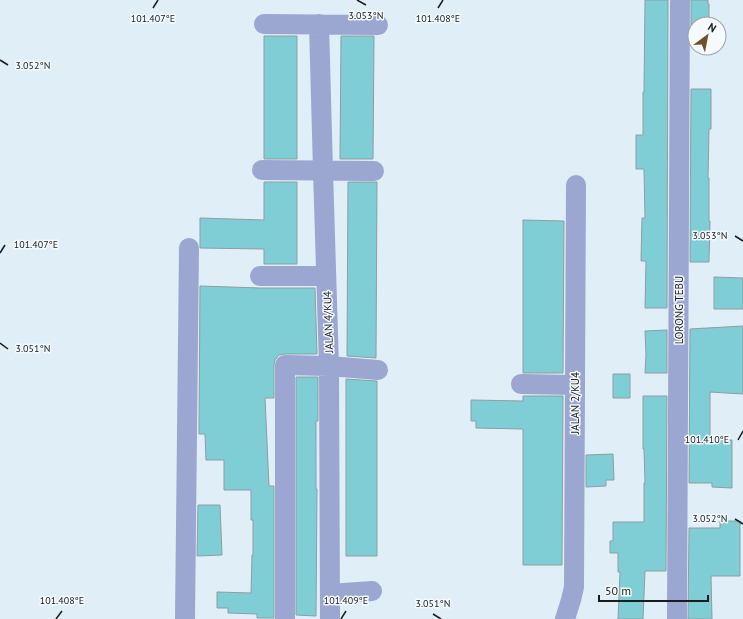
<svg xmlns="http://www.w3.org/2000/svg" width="743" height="619" viewBox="0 0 743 619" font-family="'PT Sans',sans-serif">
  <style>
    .building { fill: #7fced6; stroke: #8d9ea0 }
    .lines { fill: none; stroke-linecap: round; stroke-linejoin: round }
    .minor { stroke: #9ba7d1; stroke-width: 20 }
    .ticks { fill: none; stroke: #171c1f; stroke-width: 1.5 }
    .labels { text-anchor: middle; stroke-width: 3; stroke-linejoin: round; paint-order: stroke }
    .street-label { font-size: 11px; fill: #171c1f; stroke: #f4fafe }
    .ticks-label { font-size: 10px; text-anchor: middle; fill: #171c1f; stroke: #f4fafe; stroke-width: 3; stroke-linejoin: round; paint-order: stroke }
  </style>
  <rect width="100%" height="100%" fill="#e0eef7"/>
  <!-- building -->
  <path class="building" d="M645,0h23l-1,308h-22l1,-47h-5l1,-43h3l-1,-49h-8v-34h7v-43h1z
    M691,0h17v4h1v20h-14v20h-4z
    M264,36h33v123h-33z
    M341,36h33l-1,123h-33z
    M691,89h20v40h-2l-1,49h1v43h1l-1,41h-19z
    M264,182h33v82h-33v-15l-64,-1v-30l64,2z
    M348,182h29l-1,176 -29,-2z
    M523,220l41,1 -1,152h-40z
    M714,277l29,1v31h-29z
    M200,286l60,2h55l2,66h-32l-6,1 -4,5 -1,5v33h-9l4,88h5v132h-17v-4l-29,-1v-5h-11v-16l34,1 1,-38h1v-35h-2v-30h-27v-30h-18l-1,-26h-6v-7z
    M743,326v68l-33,-2v48h22v48l-20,-1v-4h-23l1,-154z
    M667,330v43h-22l1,-18 -1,-24z
    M613,374h17v24h-17z
    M296,377h22v44h-2v68h1l-1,127 -20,-1z
    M346,379l31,2v175h-31z
    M523,396h40l-1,169h-39v-136l-47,-1v-7h-5v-21l52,1z
    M643,396h24l-1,175h-21l-2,48h-25l2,-47h-2v-19h-8v-12h3v-19h31v-39h1l-1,-34h-1z
    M613,454l1,26h-8v6l-20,1v-32z
    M198,505h22l2,50 -25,1z
    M720,521h20v55h-29l1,43h-24l1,-91h31z"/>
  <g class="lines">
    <!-- minor -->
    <path class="minor" d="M264,24l114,1
      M319,24l4,147 6,195 1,253
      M262,170l112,1
      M260,276h66
      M521,384l54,1
      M330,594l42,-3
      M185,619l4,-371
      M285,619v-254l44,1 49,4
      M565,619l6,-19 3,-13 2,-402
      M677,619l3,-619"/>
  </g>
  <!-- ticks -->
  <path class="ticks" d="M357,0l9,5M153,8l5,-8M438,8l5,-8M0,60l8,5M735,236l8,5M0,253l5,-8M0,343l8,6M738,440l5,-9M735,519l8,5M433,614l8,5M56,619l6,-8M341,619l5,-8"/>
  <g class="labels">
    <!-- street labels -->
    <g class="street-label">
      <text transform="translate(679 310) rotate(-90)" y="4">LORONG TEBU</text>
      <text transform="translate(328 322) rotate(-92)" y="4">JALAN 4/KU4</text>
      <text transform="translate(575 403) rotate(-90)" y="4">JALAN 2/KU4</text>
    </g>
  </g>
  <g class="ticks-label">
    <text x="366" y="19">3.053°N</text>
    <text x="153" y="22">101.407°E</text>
    <text x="438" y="22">101.408°E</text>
    <text x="33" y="69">3.052°N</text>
    <text x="710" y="239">3.053°N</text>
    <text x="36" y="248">101.407°E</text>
    <text x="33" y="352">3.051°N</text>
    <text x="707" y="443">101.410°E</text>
    <text x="710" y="522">3.052°N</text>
    <text x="62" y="604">101.408°E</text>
    <text x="346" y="604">101.409°E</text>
    <text x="433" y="607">3.051°N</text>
  </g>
  <!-- north arrow -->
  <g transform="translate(707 36) rotate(32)"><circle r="19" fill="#f4fafe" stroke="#9ca1a5"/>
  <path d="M0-3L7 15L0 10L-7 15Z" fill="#714f27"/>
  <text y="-6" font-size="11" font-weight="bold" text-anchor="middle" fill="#171c1f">N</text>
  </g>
  <!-- scale -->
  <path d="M599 595v6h109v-6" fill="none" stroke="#171c1f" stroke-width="2"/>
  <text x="605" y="595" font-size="12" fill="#171c1f" stroke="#f4fafe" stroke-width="3" paint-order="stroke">50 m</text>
</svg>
